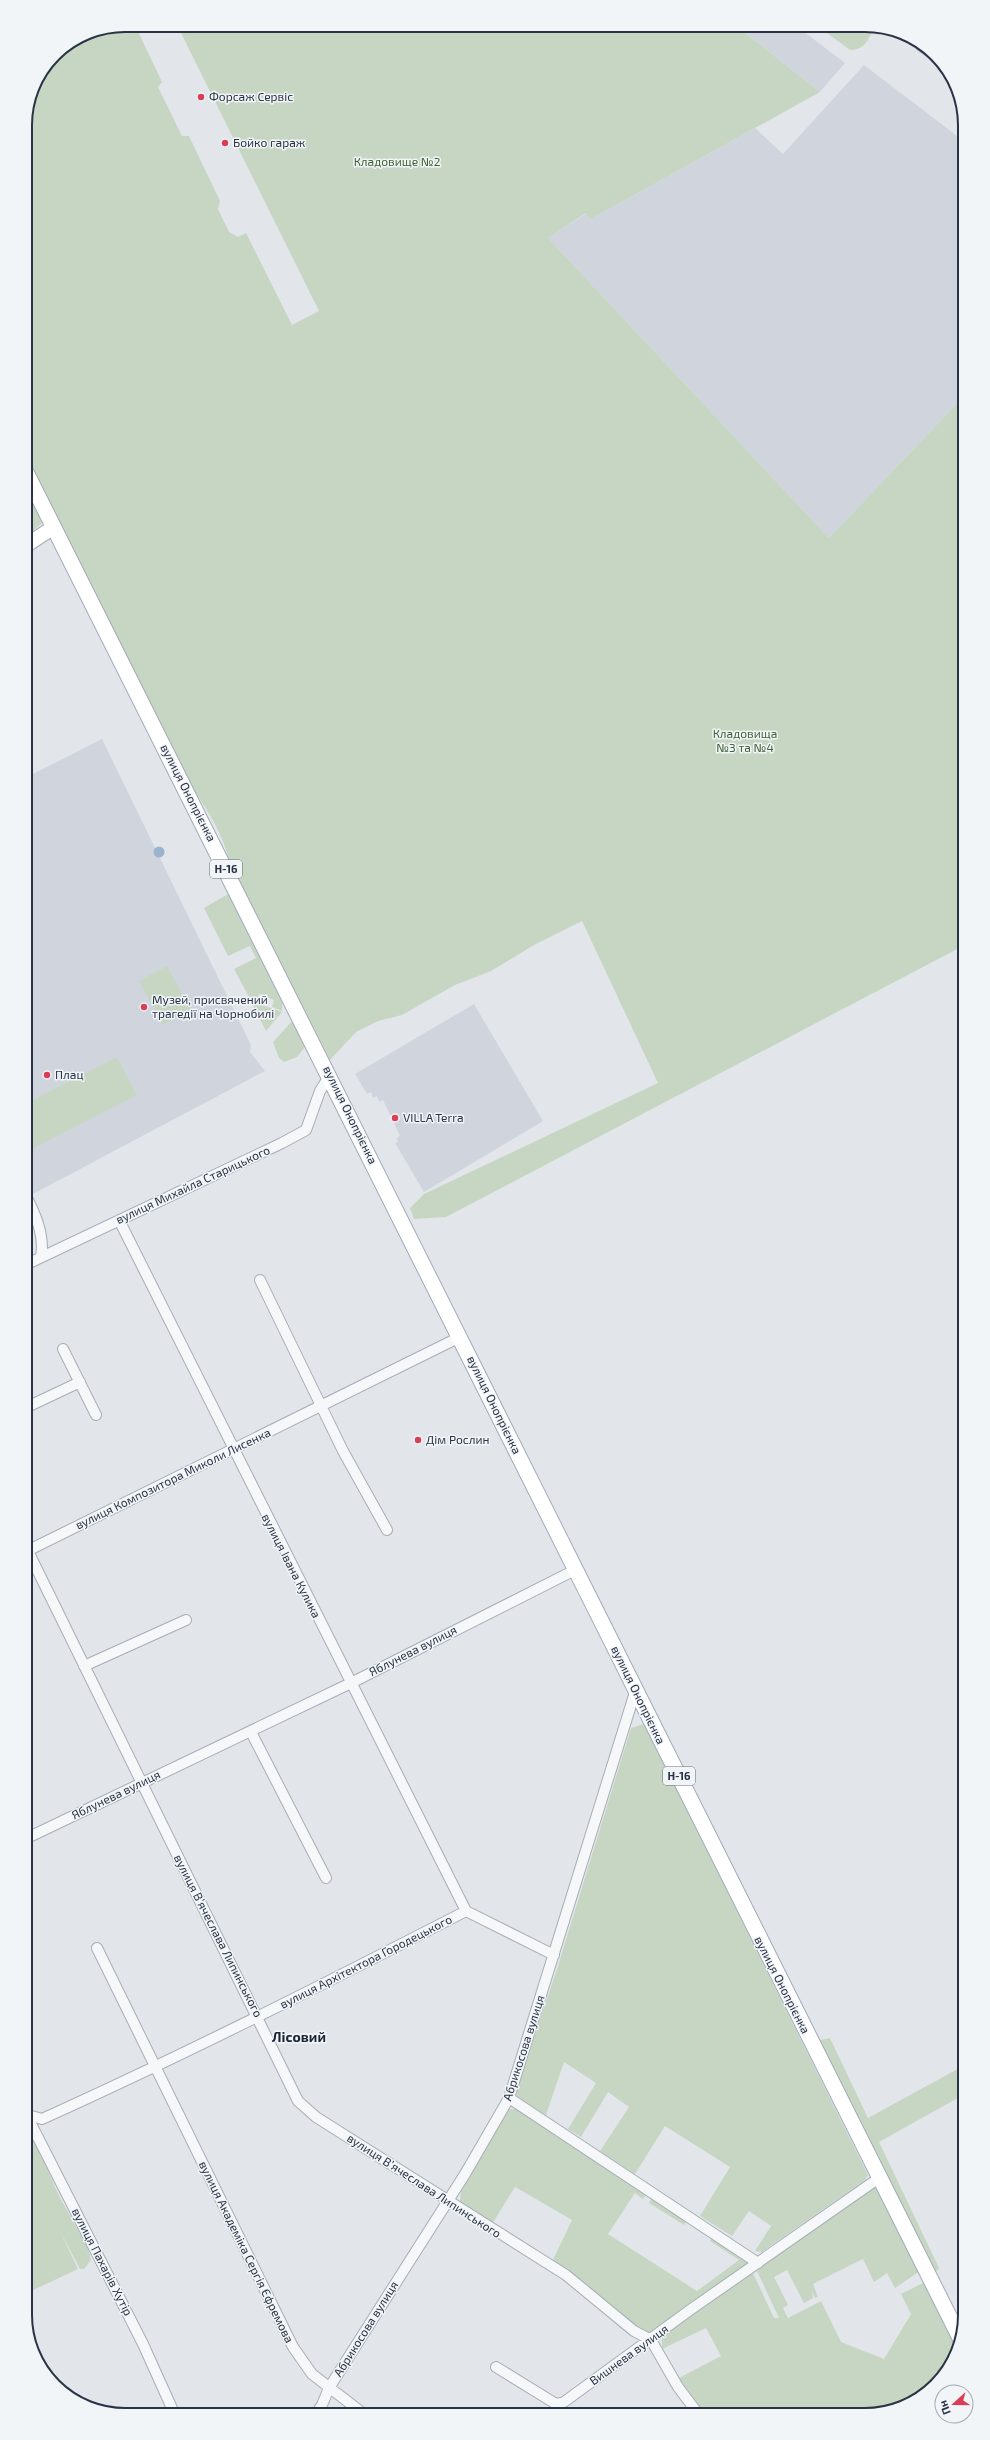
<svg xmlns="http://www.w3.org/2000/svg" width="990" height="2440" viewBox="0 0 990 2440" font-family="'Exo 2',sans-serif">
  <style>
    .built { fill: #d0d5dd }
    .green { fill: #c7d6c2 }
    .water { fill: #9bb4ce }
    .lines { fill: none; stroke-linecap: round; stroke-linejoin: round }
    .street-casing { stroke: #a7adb6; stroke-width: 12 }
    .secondary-casing { stroke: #a7adb6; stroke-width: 16 }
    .primary-casing { stroke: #a0aab8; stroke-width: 17 }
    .street { stroke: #f5f7f9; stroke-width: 10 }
    .secondary { stroke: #fff; stroke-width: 14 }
    .primary { stroke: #fff; stroke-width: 15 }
    .poi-dot { fill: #d83f57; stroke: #f2f5f8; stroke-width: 1.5 }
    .labels { text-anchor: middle; stroke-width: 3; stroke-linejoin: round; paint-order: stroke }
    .shield { fill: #f2f5f8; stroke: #656d7b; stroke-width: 1 }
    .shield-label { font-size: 11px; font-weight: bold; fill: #293345 }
    .poi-label { font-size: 12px; fill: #293345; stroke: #f2f5f8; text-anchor: start }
    .park-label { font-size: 12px; fill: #3e6135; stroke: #f2f5f8 }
    .street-label { font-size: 12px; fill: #293345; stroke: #f2f5f8 }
    .quarter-label { font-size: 14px; font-weight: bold; fill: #1b2436; stroke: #f2f5f8 }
    .rim { fill: none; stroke: #293345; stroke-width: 2 }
  </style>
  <rect width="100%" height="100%" fill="#e2e6eb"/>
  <!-- built -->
  <path class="built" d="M735,25h60l50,38 -25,29z
    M864,65l101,77v253l-136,143 -281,-300 39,-25 4,6 164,-91 28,26z
    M102,739l149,306 -1,7 15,19 -232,123 -8,-14v-402z
    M474,1004l69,117 -119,71 -29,-49 3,-1 -1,-4 3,-2 -17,-36 -4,2 -2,-6 -4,2 -2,-6 -4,2 -12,-20z"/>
  <!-- green -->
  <path class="green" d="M125,25h10l27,57 -4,5 24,49h7l31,65 -2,8 11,23 9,5 8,-4 46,92 27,-14 -142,-286h558l85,67 -229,127 -5,-6 -38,25 281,300 136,-143v550l-519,272 -32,2 -4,-11 14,-14 234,-111 -76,-162 -48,24 -43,26 -36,14 -53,30 -24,6 -22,11 -26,28 -100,-197c-7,-27 -20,-51 -37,-73l-168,-332v-340l8,-32 21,-32 33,-21z
    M816,25h52l4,7c-5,11 -10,18 -22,18z
    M25,487l17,36 -17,15z
    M228,894h2l52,103v14l-10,-4 2,-7 -15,-6 -3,7 -6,-2 -16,-30 22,-11 -6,-12 -22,10 -24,-48z
    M167,966l24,43 -28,16 -24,-44z
    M251,1001l31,11 -16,19z
    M293,1020l12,27 -8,10 -13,5 -5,-4 -6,-16z
    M117,1057l20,38 -107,55 -5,-10v-36z
    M644,1724l224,451 -3,5 -103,72 -7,-1 16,-25 -22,-15 -17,25 -32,-20 30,-49 -65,-41 -30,48 -35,-23 29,-44 -21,-15 -27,45 -13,-8 28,-46 -32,-21 -18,53 -24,-13 -5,-6v-8l40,-119 74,-241z
    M830,2038l38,80 97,-53v29l-86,48 60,126 -4,5 -119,-232z
    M508,2109h7l13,7 120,76 -5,7 -8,-6 -27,41 89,57 42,-31 -29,-19 3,-4 39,25 -98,71h-9l-10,-5 -26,-24 -57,-42 20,-42 -57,-33 -23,37 -32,-21 1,-12z
    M25,2117l34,79 29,52 3,12 -7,9h-4l-20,-38 18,38 -53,25v-133l8,16 -8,-18z
    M876,2184l44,87 -25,17 -8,-15 -13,9 -11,-23 -50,25 5,13 -3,1 -3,-7 1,7 -9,5 -17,-33 -13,7 14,28 -5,3 5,10 33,-17 20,41 43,17 27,-45 -10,-20 24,-12 34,66 -14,28 -48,34 -32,5h-165l-21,-37 42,-22 -15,-28 -44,21v-14l91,-62 21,45h5l-22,-47 4,-5z
    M653,2196l35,22 -4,7 -35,-22z"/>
  <!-- water -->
  <path class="water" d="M153.5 852a5.5 5.5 0 1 1 11 0a5.5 5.5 0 1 1-11 0Z"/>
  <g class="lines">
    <!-- street casing -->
    <g class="street-casing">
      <path id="street" d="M25,1194c10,19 20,41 16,63
        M119,1220l347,691
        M25,1265l257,-122 24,-13 14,-39 10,-16
        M260,1280l83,171 44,79
        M63,1349l33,66
        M25,1408l55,-26
        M25,1545l273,556 18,16 250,158 68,56 17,9 27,47 21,28
        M25,1552l435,-215
        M84,1666l102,-46
        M251,1732l75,146
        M25,1839l326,-156 224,-113
        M97,1948l196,399 19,27 53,41
        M509,2098l249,165
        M25,2112l118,232 32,71
        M28,2115l14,4c144,-65 284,-136 424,-208l88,44
        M496,2367l60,37 8,-2 126,-92 189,-132
        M315,2415l7,-10 7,-17 136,-214 44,-76 127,-409"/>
    </g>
    <!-- secondary casing -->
    <g class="secondary-casing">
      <path id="secondary" d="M922,44l7,5
        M25,546l29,-19"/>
    </g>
    <!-- primary casing -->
    <g class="primary-casing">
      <path id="primary" d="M25,470c314,623 623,1247 936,1870"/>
    </g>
    <!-- street -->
    <use href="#street" class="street"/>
    <!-- secondary -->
    <use href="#secondary" class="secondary"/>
    <!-- primary -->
    <use href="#primary" class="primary"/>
  </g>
  <!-- markers -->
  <g class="poi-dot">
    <circle cx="201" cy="97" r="4"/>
    <circle cx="225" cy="143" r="4"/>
    <circle cx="144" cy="1007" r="4"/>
    <circle cx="47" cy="1075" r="4"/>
    <circle cx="395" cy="1118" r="4"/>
    <circle cx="418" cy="1440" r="4"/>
  </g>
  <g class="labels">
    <!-- shield labels -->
    <g class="shield">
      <rect x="210" y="860" width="32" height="18" rx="3"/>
      <rect x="663" y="1767" width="32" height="18" rx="3"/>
    </g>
    <g class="shield-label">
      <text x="226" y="873">Н-16</text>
      <text x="679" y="1780">Н-16</text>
    </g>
    <!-- poi labels -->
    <g class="poi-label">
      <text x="209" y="101">Форсаж Сервіс</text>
      <text x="233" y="147">Бойко гараж</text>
      <text x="152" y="1004">Музей, присвячений<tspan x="152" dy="14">трагедії на Чорнобилі</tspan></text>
      <text x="55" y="1079">Плац</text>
      <text x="403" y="1122">VILLA Terra</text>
      <text x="426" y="1444">Дім Рослин</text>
    </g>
    <!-- park labels -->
    <g class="park-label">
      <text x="397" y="166">Кладовище №2</text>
      <text x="745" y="738">Кладовища<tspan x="745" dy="14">№3 та №4</tspan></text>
    </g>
    <!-- street labels -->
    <g class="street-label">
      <text transform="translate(188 793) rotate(63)" y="4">вулиця Онопрієнка</text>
      <text transform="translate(350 1115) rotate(64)" y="4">вулиця Онопрієнка</text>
      <text transform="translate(193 1185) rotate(-25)" y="4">вулиця Михайла Старицького</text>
      <text transform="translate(494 1405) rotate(64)" y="4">вулиця Онопрієнка</text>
      <text transform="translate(173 1479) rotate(-26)" y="4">вулиця Композитора Миколи Лисенка</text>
      <text transform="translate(291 1566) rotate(63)" y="4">вулиця Івана Кулика</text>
      <text transform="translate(413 1651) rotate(-27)" y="4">Яблунева вулиця</text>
      <text transform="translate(638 1695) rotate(64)" y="4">вулиця Онопрієнка</text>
      <text transform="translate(116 1795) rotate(-26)" y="4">Яблунева вулиця</text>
      <text transform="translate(218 1936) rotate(63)" y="4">вулиця Вʼячеслава Липинського</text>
      <text transform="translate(366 1962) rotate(-27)" y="4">вулиця Архітектора Городецького</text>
      <text transform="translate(782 1985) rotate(63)" y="4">вулиця Онопрієнка</text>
      <text transform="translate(524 2048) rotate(-72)" y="4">Абрикосова вулиця</text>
      <text transform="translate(424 2186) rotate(33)" y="4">вулиця Вʼячеслава Липинського</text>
      <text transform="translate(246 2252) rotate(64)" y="4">вулиця Академіка Сергія Єфремова</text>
      <text transform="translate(102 2262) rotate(63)" y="4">вулиця Пахарів Хутір</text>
      <text transform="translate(366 2329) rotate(-58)" y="4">Абрикосова вулиця</text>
      <text transform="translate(629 2355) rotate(-36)" y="4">Вишнева вулиця</text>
    </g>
    <!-- quarter labels -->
    <g class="quarter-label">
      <text x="299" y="2042">Лісовий</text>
    </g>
  </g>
  <!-- crop -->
  <path d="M0 0H990V2440H0ZM125 32H865A93 93 0 0 1 958 125V2315A93 93 0 0 1 865 2408H125A93 93 0 0 1 32 2315V125A93 93 0 0 1 125 32Z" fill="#f2f5f8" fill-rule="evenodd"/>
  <path class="rim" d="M125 32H865A93 93 0 0 1 958 125V2315A93 93 0 0 1 865 2408H125A93 93 0 0 1 32 2315V125A93 93 0 0 1 125 32Z"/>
  <!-- north arrow -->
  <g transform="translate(954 2404) rotate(249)"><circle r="19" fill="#f2f5f8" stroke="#a2a7b0"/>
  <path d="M0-3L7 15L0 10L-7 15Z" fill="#d83f57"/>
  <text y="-6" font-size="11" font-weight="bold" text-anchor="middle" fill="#293345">Пн</text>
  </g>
</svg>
